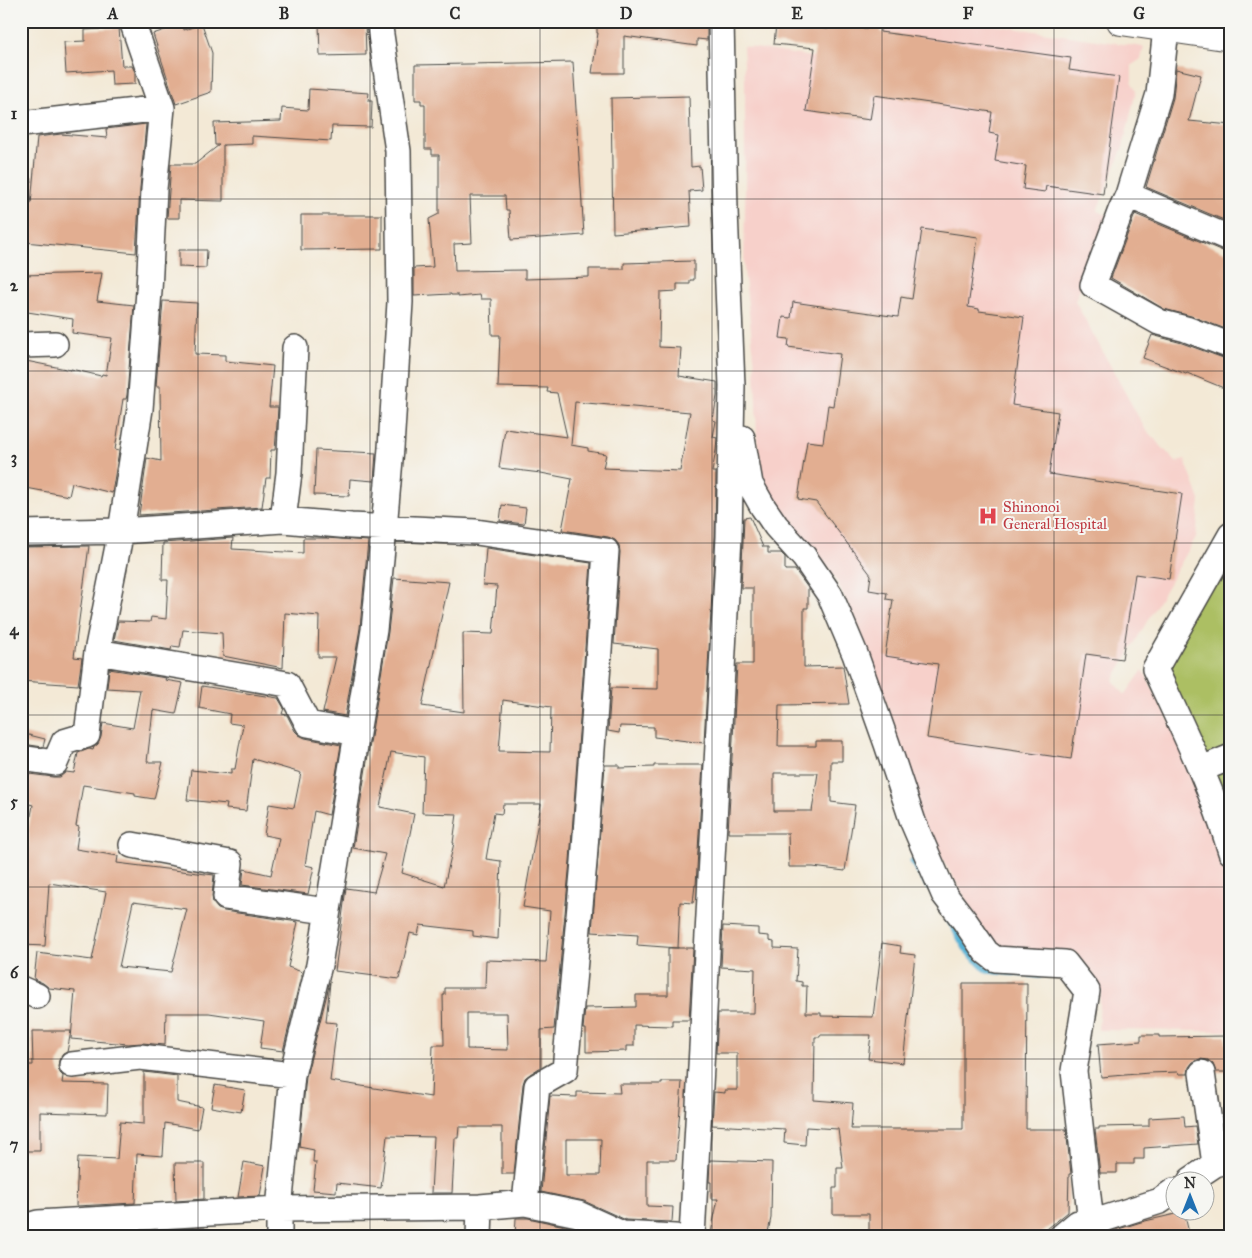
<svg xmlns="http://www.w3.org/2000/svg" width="1252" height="1258" viewBox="0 0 1252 1258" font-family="'IM FELL Great Primer',serif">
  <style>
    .built { fill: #f7d0ca }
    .green { fill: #acbf63; stroke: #6c7547 }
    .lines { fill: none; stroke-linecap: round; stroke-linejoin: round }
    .stream { stroke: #58b2d5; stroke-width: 7 }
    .building { fill: #e2ae91; fill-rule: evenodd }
    .minor-casing { stroke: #494845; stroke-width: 28 }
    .major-casing { stroke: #494845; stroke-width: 30 }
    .minor { stroke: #fff; stroke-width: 25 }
    .major { stroke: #fff; stroke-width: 28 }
    .grid { fill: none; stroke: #2b2b2b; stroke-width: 1; stroke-opacity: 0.55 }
    .labels { text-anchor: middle; stroke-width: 4; stroke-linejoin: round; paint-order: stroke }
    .health-label { font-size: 15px; fill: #be3a42; stroke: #f6f6f2; text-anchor: start }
    .neatline { fill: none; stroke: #2b2b2b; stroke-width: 2 }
    .grid-label { font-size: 16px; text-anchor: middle; font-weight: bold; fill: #2b2b2b }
  </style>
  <rect width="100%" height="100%" fill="#f6f6f2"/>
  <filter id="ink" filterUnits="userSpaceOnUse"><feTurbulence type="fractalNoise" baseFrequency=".02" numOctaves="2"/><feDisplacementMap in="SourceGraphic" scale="10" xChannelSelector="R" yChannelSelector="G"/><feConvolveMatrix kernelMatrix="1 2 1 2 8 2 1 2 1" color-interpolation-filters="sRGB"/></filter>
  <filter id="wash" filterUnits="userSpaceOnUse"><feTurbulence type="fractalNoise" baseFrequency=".0096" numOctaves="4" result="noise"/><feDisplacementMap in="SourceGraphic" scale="20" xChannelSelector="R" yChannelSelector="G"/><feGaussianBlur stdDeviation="1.12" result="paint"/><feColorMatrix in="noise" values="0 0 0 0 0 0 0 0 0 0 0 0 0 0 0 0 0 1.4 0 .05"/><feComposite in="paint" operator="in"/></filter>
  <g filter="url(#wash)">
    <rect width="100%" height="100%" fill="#f3e9d6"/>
    <!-- built -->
    <path class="built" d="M885,21h81l178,26 -3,12 -9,6v18l4,8 -13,56 -26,64 13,5 -35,85 70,128 31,33 9,-2 15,40 -4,37 -83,143 12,15 18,-25 52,101 36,108v152l-133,-1 3,-40 -8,-16 -9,-12 -15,-8 -65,-2 -14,-11 -71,-122 -26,-95 -25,-74 -33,-73 -47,-45 -22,-37 -9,-53 -2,-77 -11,-95 1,-65v-125l-2,-34 135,22z"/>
    <!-- green -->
    <path class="green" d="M1231,544v273l-71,-152z"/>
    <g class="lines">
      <!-- stream -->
      <path class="stream" d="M913,862l16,25
        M949,919l18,31 20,20 52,5"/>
    </g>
    <g id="blocks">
      <!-- building -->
      <path class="building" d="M597,21h110v19l-10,-1v7l-73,-10v37h-32l6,-40h-1z
        M828,21h27v7h25v4l191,26 -2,12 50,7 -16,117 -57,-8 -1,6 -22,-3 3,-23 -31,-5 4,-26 -10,-2 3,-21 -118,-17 -4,25 -64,-9 9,-63 -41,-4 2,-20 52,5z
        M365,22l1,33 -46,1 -1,-33z
        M182,24l2,6 18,-6 10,29 -1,39 -35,12 -23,-70z
        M119,28l3,38h10l3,6v12l-23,1 -1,-15 -45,3 -2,-31 21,-1v-11z
        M573,62l11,173 -73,5 -2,-30h-3l-1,-14h-35l2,47 -18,1 1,27 70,-1v9l64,-2v-8h35v-6l70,-2v19h-4v4h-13v7l-17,1 -1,55 22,1 -2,28 38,6v14l-4,24 3,1 -3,16 4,1 -1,12 -4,22h4l-1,64 -11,207 -50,-6v-10l-34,-1 -1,7 -11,-2 3,-43 47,1v-40l-44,-5 6,-92 -1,-7 -4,-5 -7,-3 -46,-7 10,-51 -31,-6 -42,-5 6,-39 62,8 -10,-44 -10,-1 1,-4 -50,-1 2,-52h-8l-1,-36h-10l-1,-4 -22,2v-2h-7v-1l-37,2v-28l19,-1 -4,-48 10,-5v-59h-7v-6h-7v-45h-4v-4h-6v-35zM575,402l115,10 -10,59 -77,-3 3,-14 -18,-3v-3l-17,-3z
        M1176,69l25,6 -12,46 42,4v98l-85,-36 27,-89z
        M309,89l60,4 -1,8h4l-1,26 -39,-1 -1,15 -79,-5v8l-29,1v56l-44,-1v18h-12l4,-54h24l24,-19h-4l-1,-22 67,-2 1,-13 26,2z
        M689,96l2,71 9,-1 2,24 -13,1 2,36 -78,6 -2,-135z
        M146,124l-6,64 -4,65 -111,-11 4,-38h2l6,-67 24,-3 46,4 -1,-9z
        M1135,214l90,38 6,1v78l-40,-15 -27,-7 -53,-31z
        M301,215h81v34l-81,1z
        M922,229l56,8 -10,70 11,2v2l45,6 -12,88 46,7 -9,62 133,20 -13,85 -34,-5 -13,85 -36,-5 -15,105 -144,-21 11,-74 -53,-8 8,-56 -7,-1 1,-6 -18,-3 2,-15 -55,-73 -18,-3 9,-58 16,2 5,-38 5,1 7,-52 -52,-7 1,-8 -9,-1 3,-21 8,1 2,-16 105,15 3,-20 11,2z
        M179,250h28l-1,18 -27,-1z
        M102,273l-5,28 37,4 -7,90 -1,4h-3l-8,51 4,1 -7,42 -40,-10 -3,13 -48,-9v-127l50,10v-1l30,7 1,-2 4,1 6,-37 -40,-5 1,-14 -52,-8v-36z
        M163,301l34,2 -2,51 30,1v6l48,5 -4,41h9l-1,17 -2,26h-4l-1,28h-4l-4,29 -123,8 8,-57 14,3 -1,-75h-4z
        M1152,335l30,8 44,16 5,1v31l-44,-18 -1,1 -43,-16z
        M316,450l60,3 -2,28 -24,-2 -1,17 -35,-1z
        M502,505l24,3 -2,16 -24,-3z
        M750,517l13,30h5v6h13l4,4v13h10l13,18v20h-4v59l39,-1 6,38 -70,1 -1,41h38v-5h26v20h-11v41l24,3 -10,66 -32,-4h-24l-1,-34h-60l9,-169h16v-76h-12l3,-70zM774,773h44l-6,38h-38z
        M233,538l-1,11 71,4v-15h23l42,3 -8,87 -15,88 -22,-4 13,-55h-18l1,-41 -34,-3 -2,55 -60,-12 -1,-23 -39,-3 -3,17 -8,-1 -1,4 -57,-10 4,-19 32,1 1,-5 15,2 2,-39h-6l1,-37z
        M89,546l-15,111 8,1 -4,27 -57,-4v-134z
        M486,548l105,15 -21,298 -16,168 -13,1v37l-11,7 -5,4 -2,6 -9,90h-12v-47h-43l-1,11h-3l-3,55h-21l3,-56 -47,-1 -6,52 -44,-5 -1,9 -23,-2 3,-28h-3l1,-12 -15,-3 7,-70 24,-95 -4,40 11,1 -7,58 101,16 2,-52h11l-1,-50h2v-7h40l1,-28 60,2 4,-51 -27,-4 18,-103h-38l-1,10 -8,-1 -8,46 15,2 -3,78 -25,-3v-5l-53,-6 -2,10 -8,-2 -11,46 -64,-8 11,-83 28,4 11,-38 -32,-6 35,-216 6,-54 55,4 -27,124 42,6 -1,-79 30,1 4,-48 -14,-1zM503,700l48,7 -1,45 -51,-1zM391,752l33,5 -2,56 35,1 -4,29h1l-10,43 -42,-13 12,-59 -34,-7zM467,1013h40l1,37 -41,-1z
        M109,669l57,9 -1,2 18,3 -7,31 -23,-4 -6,52h16l-9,37 -19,-3v-3l-52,-8 -7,41 3,1 -3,22 42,7 -1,7 97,12 -2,21 1,7 5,6 6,2 74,11 -10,45 14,5 -19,79 -23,-3 4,-27 -55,-8h-43l-1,32 -23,-2 -14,1 -57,-5 4,-48 -26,-3 -6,-5 -9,-4 3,-26 55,7 14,-68 -57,-9 -4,63 -23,-1 2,-43 -3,-1v-24l6,1 2,-46h-1l5,-27 -3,-1 -2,5 -7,-1v-35l32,4h7l6,-5 8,1 4,-20 11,-4 4,1 1,-3 4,-3 3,-7 2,-14 30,5 7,-38 -33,-2zM133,902l54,7 -16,63 -52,-5z
        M202,686l76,12 6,10 -2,6 5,1 8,16 4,4 6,3 36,7 -12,70 -15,-4 -9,54 9,2 -6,27 -66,-9 2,-16 27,6 8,-37 -15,-3 5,-31 25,4 7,-35 -48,-14 -7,52 -20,-2 1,-5 -40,-4 4,-30 40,4v-5h4l8,-44 -14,-2 1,-9 -31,-6z
        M25,734l20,5 -2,8 -20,-3z
        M605,765h14v3l35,-1v-2h49l-7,120h-1l-2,18 -13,-1 -2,46 -41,-3 1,-10 -46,-3z
        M723,926l35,2v7l11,1v5l5,1v6l24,1 -2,32 6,1v4h5l-1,27h15v3l52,1 9,-74 19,3 -1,7 15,2 -12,108 -35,-4 3,-24h-51v2h-5l-1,63 39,3 -2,26h112v-146h64l-1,146h40l5,45h-2l-1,38 -31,25h-168v-23h-36v-26h4v-20h6l-5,-39 -32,-2 -1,18 -21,-2 1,-14 -73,-4 2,-33 11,1v-3h12v-37h-21l2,-40h36l1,-44 -34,-2z
        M668,948h25l-4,72h-17v6l-38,-1v21h-8v5l-40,1v-23h-3l2,-21 51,-1v-12h32z
        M32,1031h39l-4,21 -4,2 -4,6 -1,7 2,6 3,3 -1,7 46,1 -1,30 -67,-2v39h-19v-86h12z
        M1141,1035h18v2l67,-1v9h5v27h-15l-3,-8 -5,-4 -8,-1 -7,3 -4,5 -1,7h-9l-1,-2 -29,1 -48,4 -3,-33 43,-3z
        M144,1072l33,4v26l25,5 -4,22 -33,-6 -2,33 -26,-2 -2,49 -59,3 2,-49 39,2 3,-37 24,2z
        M662,1082h20l-6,78h-29v46l26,1 -1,15 -46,-2 -42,-19 -43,-9 9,-96 27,1v-5l43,1 -1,-9h43zM566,1139h35l-1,36h-34z
        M215,1085l30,5 -4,22 -30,-5z
        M1184,1116l1,11 10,-1 3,18 -54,4v11h-10v5h-17v9h-17l-5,-44h4v-2l50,-1v-8z
        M710,1160l62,2 -1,56 -4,19h-57l8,-38h-7v-17h-2z
        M244,1162l21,4 -5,30 -22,1z
        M175,1163h29v36l-28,2z
        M1184,1212l6,25h-80l-1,-5 32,-10z
        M516,1218h12l46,10 19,9h-78z
        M205,1228v9h-29v-8z"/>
    </g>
  </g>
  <g filter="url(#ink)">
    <use href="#blocks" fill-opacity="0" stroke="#494845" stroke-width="1"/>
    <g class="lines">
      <!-- minor casing -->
      <g class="minor-casing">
        <path id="minor" d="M379,21l19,130 2,151 -9,146 -7,80 -10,102 -55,335 -27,110 -13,134 201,-2 45,-4 53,11 44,20 53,3
          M1166,28l-7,66 -31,101 -7,15 -28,75 66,37 27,7 45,17
          M21,124l141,-16
          M1128,195l103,44
          M21,345l34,-1
          M742,438l8,46 13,23 13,19 28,31 26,38 25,59 32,90 26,78 31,72 20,26 22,32 9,7 70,4 22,28 -13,80 17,152 3,14
          M283,520l6,-47 6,-125
          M21,533l100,-2 162,-11 68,6 125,6 130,19 -22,311 -19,208 -28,16 -12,117
          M1231,535l-76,134c28,60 57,119 76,183
          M97,652l24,-121 19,-122 9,-118 5,-102 8,-81 -30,-87
          M21,758l34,5 9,-21 23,-7 10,-83 190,32 21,40 49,9
          M1209,766l22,-9
          M132,845l98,18 -4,34 101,14
          M21,989l16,7
          M72,1065l68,-8 152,18
          M1202,1073l13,91
          M1191,1180l24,-16 16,-4
          M21,1228l17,-5 241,-14v28
          M479,1237l1,-30
          M692,1237l37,-700 3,-151 -7,-176 -4,-189
          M1061,1237l17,-14h13l69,-22 14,-10"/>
      </g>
      <!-- major casing -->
      <g class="major-casing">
        <path id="major" d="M1121,21l110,16"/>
      </g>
      <!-- minor -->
      <use href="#minor" class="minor"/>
      <!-- major -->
      <use href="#major" class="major"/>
    </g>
  </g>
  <!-- grid -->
  <path class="grid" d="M198,21v1216M370,21v1216M540,21v1216M712,21v1216M882,21v1216M1054,21v1216M21,199h1210M21,371h1210M21,543h1210M21,715h1210M21,887h1210M21,1059h1210"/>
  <!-- icons -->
  <defs>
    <g id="hospital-bare" transform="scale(1.5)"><path d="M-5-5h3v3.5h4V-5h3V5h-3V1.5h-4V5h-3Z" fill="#e0444e" stroke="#f6f6f2" stroke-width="2.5" paint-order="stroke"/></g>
  </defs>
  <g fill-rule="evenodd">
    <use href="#hospital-bare" x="988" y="516"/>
  </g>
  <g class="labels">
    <!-- health labels -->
    <g class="health-label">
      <text x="1003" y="512">Shinonoi<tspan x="1003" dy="17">General Hospital</tspan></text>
    </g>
  </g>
  <!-- margin -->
  <rect width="1252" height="1258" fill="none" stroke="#f6f6f2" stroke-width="55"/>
  <!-- north arrow -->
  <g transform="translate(1190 1196)"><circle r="24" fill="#f6f6f2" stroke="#a5a5a2"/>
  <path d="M0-4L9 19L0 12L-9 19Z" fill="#1f6fb2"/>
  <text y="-8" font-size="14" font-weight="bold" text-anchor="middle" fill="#2b2b2b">N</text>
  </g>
  <rect x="28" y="28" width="1196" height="1202" class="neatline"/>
  <g class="grid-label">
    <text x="113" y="19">A</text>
    <text x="284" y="19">B</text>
    <text x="455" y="19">C</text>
    <text x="626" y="19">D</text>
    <text x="797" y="19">E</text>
    <text x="968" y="19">F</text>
    <text x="1139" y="19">G</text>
    <text x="14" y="119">1</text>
    <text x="14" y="291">2</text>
    <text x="14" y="463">3</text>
    <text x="14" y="635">4</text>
    <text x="14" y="807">5</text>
    <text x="14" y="978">6</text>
    <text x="14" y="1150">7</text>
  </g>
</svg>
